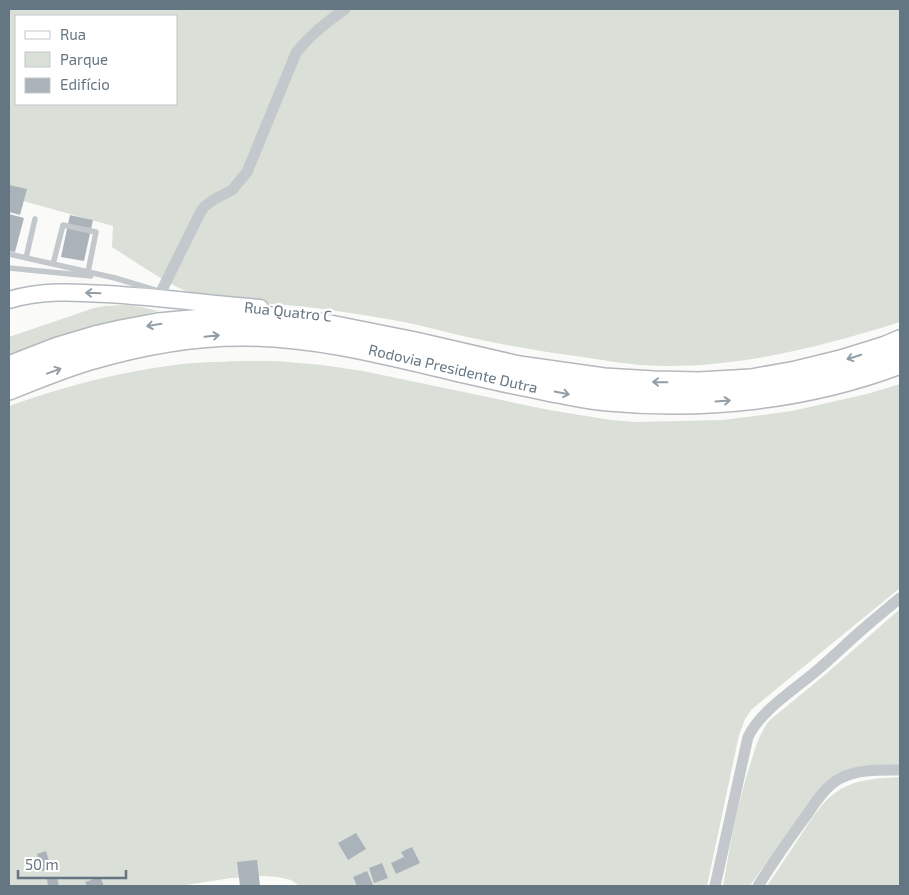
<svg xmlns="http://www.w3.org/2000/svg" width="909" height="895" viewBox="0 0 909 895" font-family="'Exo 2',sans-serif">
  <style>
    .green { fill: #dadfd7; fill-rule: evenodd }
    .building { fill: #aab3b9 }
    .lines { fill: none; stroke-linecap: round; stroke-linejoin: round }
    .secondary-casing { stroke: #b3babf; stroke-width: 19 }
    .highway-casing { stroke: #b4b9bd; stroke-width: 24 }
    .lane { stroke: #c3c8cc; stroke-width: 5.5 }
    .street { stroke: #c3c8cc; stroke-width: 11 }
    .secondary { stroke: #fff; stroke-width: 16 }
    .highway { stroke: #fff; stroke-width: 21 }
    .oneway { stroke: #939fa8 }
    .labels { text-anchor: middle; stroke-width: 5; stroke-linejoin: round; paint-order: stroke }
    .street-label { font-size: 15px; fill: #657683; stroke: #fff }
  </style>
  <rect width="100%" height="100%" fill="#fafaf8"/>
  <!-- green -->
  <path class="green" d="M9,9h891v313c-83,26 -172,49 -260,43 -19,-2 -38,-5 -57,-8 -40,-5 -80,-12 -120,-21 -26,-6 -50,-13 -76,-17 -33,-6 -67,-11 -101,-14 -23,-2 -46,-3 -69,-6 -7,-2 -14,-2 -20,-4 -29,-9 -59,-32 -85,-48l1,-21 -104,-29zM16,16h160v88h-160z
    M126,305l15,2 17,4 -68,19 -81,30v-23l85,-29 11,-2z
    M240,361h36l46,4 41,6 186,39 62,10 24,2 88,-2 69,-9 75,-17 33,-10v204l-148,121 -7,10 -6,16 -32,151h-407l-9,-6 -13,-3 -15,-1 -32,2 -51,8h-171v-480c54,-19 109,-34 166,-41 21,-3 43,-3 65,-4z
    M900,609v157l-51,5 -58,56 -41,59h-27c7,-40 14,-81 27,-121 5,-16 9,-32 20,-45l57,-47z
    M900,777v109h-133c11,-16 21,-32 32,-48 12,-18 23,-38 42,-49 17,-10 40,-11 59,-12z"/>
  <!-- building -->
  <path class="building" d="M9,185l18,4 -7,26 -11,-3z
    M9,214l15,4 -9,34 -6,-1z
    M70,215l23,5 -9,41 -23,-4z
    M356,833l10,16 -18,11 -10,-17z
    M412,847l8,16 -24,11 -5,-11 13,-6 -3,-5z
    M46,851l5,17 -9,3 -5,-17z
    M257,860l3,26h-20l-3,-24z
    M382,863l6,15 -14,5 -5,-15z
    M367,871l6,14 -4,1h-12l-4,-9z
    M57,877l2,9h-11l-1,-7z
    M100,877l4,9h-17l-2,-4z"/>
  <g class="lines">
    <!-- secondary casing -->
    <g class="secondary-casing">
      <path id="secondary" d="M9,300c31,-10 66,-8 98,-6 51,3 102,10 153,14"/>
    </g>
    <!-- highway casing -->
    <g class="highway-casing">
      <path id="highway" d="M9,367l49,-19 37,-11 26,-6 37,-7 89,-8 37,3 41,6 90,18 104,24 85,12 50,3 45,1 52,-3 45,-8 45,-11 45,-14 14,-6
        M9,389c27,-11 54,-22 81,-30 51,-15 105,-25 158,-24 80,1 157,24 234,41 25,6 51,11 76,16 16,3 33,7 50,8 98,9 200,-2 292,-37"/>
    </g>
    <!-- lane -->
    <path class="lane" d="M9,254l106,24 43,13
      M26,258l9,-39
      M53,264l10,-39 33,7 -8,40
      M9,268l82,8"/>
    <!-- street -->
    <path class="street" d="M161,292l39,-79 4,-6 9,-7 19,-10 15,-18 49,-119c14,-18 31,-31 49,-44
      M715,886l33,-149c13,-28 51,-50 74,-71 14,-12 26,-24 40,-36 12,-11 25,-21 38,-32
      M758,886c15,-24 31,-47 48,-70 9,-13 19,-29 33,-37 18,-10 41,-9 61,-9"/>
    <!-- secondary -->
    <use href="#secondary" class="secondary"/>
    <!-- highway -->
    <use href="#highway" class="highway"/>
  </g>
  <!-- one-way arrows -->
  <defs><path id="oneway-shaft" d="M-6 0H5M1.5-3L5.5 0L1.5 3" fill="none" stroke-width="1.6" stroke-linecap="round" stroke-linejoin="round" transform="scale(1.25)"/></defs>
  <g class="oneway">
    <use href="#oneway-shaft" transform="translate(93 293) rotate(-178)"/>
    <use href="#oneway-shaft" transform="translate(154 325) rotate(171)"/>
    <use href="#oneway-shaft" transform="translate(212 336) rotate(-6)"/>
    <use href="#oneway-shaft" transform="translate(854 357) rotate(162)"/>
    <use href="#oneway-shaft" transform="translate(54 371) rotate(-20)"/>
    <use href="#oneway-shaft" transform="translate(660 382) rotate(-179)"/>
    <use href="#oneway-shaft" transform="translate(562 393) rotate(11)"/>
    <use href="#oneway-shaft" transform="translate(723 401) rotate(-4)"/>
  </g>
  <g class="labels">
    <!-- street labels -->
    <g class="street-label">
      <text transform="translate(288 312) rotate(6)" y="5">Rua Quatro C</text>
      <text transform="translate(453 369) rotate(13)" y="5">Rodovia Presidente Dutra</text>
    </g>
  </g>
  <!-- border -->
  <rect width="909" height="895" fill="none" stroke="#657683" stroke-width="20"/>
  <!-- legend -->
  <rect x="15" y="15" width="162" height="90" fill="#ffffff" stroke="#c1c8cd"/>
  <rect x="25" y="31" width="25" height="8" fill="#ffffff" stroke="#c1c8cd"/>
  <text x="60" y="40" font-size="15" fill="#657683">Rua</text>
  <rect x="25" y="52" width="25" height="15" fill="#dadfd7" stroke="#c1c8cd"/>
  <text x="60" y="65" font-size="15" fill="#657683">Parque</text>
  <rect x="25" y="78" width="25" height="15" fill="#aab3b9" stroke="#c1c8cd"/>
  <text x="60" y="90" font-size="15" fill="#657683">Edifício</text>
  <!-- scale -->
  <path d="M18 870v8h108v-8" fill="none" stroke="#657683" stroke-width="2.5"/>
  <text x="25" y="870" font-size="15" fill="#657683" stroke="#ffffff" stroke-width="4" paint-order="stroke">50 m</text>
</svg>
